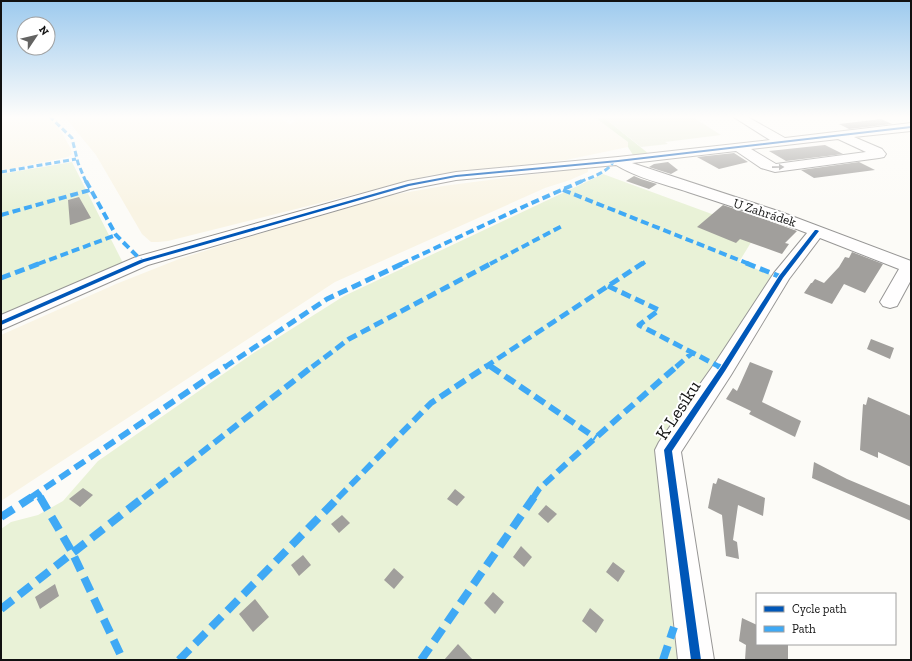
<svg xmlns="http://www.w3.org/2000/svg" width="912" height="661" viewBox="0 0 912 661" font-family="'Zilla Slab',serif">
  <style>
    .farmland { fill: #f9f4e4 }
    .green { fill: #e9f2d7 }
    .forest { fill: #dae9c5 }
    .cemetery { fill: #eaeddb }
    .building { fill: #a19f9c }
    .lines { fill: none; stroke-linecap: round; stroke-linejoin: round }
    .minor-casing { stroke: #979695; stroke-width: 2 }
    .minor { fill: #fffefe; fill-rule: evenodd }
    .quiet-far4 { stroke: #3fa9f5; stroke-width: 3; stroke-dasharray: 6 3; stroke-linecap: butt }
    .quiet-far3 { stroke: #3fa9f5; stroke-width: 4; stroke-dasharray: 8 4; stroke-linecap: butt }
    .quiet-far2 { stroke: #3fa9f5; stroke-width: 5; stroke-dasharray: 10 5; stroke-linecap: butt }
    .quiet-far1 { stroke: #3fa9f5; stroke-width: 6; stroke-dasharray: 12 6; stroke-linecap: butt }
    .quiet { stroke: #3fa9f5; stroke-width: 8; stroke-dasharray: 15 8; stroke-linecap: butt }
    .cycleway-casing { stroke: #fff; stroke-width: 2 }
    .cycleway { fill: #0057b8; fill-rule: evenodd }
    .oneway { fill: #a09f9f }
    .labels { text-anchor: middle; stroke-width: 4; stroke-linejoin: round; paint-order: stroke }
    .far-street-label { font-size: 13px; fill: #111; stroke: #fff }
    .near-street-label { font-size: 18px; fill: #111; stroke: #fff }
  </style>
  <rect width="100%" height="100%" fill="#fcfbf7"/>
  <!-- farmland -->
  <path class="farmland" d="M1,116h47l14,17 9,16 1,5 -4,3 -9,2 -58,12z
    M64,116h90l6,3 12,-3h104l14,8 6,-3 -4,-5h301l35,26v5l-62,13 -134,15 -264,66 -10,1h-7l-9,-8 -46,-79z
    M581,168l7,1v3l-18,8 -25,8 -210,94 -334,219v-166l115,-51 63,-25 86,-27 99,-29 28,-8 51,-9z"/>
  <!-- green -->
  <path class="green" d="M72,162l52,103 -123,52v-143z
    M603,174l155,57 -19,31 35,14 -115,171 26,213h-684v-131l10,-7 27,-7 25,-14 35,-40 157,-109 89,-56z"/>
  <!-- forest -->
  <path class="forest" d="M593,116h9l47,38 -16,1 -5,-8v-5z"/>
  <!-- cemetery -->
  <path class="cemetery" d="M602,116h89l30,19 -56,7 3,2 -27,3z"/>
  <!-- building -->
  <path class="building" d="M881,119l11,5 -43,5 -10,-5z
    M825,145l18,9 -57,7 -17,-10z
    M734,153l14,9 -29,7 -22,-12z
    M668,162l10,8 -7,4 -22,-7 5,-3z
    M859,162l16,8 -61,8 -13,-8z
    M634,176l7,3 16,5 -8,5 -23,-8z
    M79,197l12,21 -21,7 -2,-25z
    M723,205l41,14 33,12 -12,12 4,1 -7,10 -42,-15 -4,4 -39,-16z
    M852,252l31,12 -18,29 -21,-9 -12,20 -28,-11 7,-10h1l3,-4 9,4 15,-16 6,-10 4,1z
    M871,339l23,9 -4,11 -23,-10z
    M750,362l23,9 -11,31 39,19 -6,16 -46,-23 2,-3 -25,-12 7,-11 4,3z
    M868,397l43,19v51l-33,-15v6l-18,-8 3,-46 3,1z
    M814,462l33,17 64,27v15l-99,-43z
    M718,478l47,20 -2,18 -25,-11 -5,35 4,2 2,17 -13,-3 -4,-41 -14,-7 5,-25 3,1z
    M83,488l10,7 -13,12 -11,-8z
    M455,489l10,8 -8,9 -10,-7z
    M546,505l11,9 -9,9 -10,-9z
    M342,515l8,8 -11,10 -8,-9z
    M521,546l11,11 -8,10 -11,-10z
    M303,555l8,10 -12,11 -8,-11z
    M613,562l12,9 -7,11 -12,-10z
    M394,568l10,9 -10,12 -10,-9z
    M55,584l4,12 -19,13 -5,-12z
    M493,592l11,10 -9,12 -11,-11z
    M255,599l14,18 -16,15 -14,-18z
    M590,608l14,12 -8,13 -14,-12z
    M742,618l15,7v19h31v16h-43l1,-15 -7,-4z
    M458,644l15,16h-29z"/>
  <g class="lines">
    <!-- minor casing -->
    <g class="minor-casing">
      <path id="minor" d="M732,116h14l39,22 126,-15v8l-57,6 28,12 4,5 -2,3 -5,1 -104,14 -14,-4 -25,-17 -104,12 149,49 130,49v19l-14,26 -7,2 -7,-2 -3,-4 19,-33 -79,-31 -31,41 -58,96 -50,77 33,208h-36l-23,-210 4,-8 56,-79 59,-90 33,-40c-39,-15 -79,-28 -119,-41 -24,-8 -51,-14 -72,-27l-160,15 -46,9 -262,76 -147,65v-15l135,-58 272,-76 48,-9 162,-15 152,-17zM838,139l28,13 -90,12 -25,-15z"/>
    </g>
    <!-- minor -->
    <use href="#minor" class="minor"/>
    <!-- quiet-far4 -->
    <path class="quiet-far4" d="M49,116l23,22 6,25 8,19
      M1,172l75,-13
      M580,182c11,-5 27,-9 33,-20"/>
    <!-- quiet-far3 -->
    <path class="quiet-far3" d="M86,181l30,54 26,26
      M563,190l186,74
      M1,215l89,-25
      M38,264l78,-29
      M401,264l124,-58 57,-25
      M490,264l72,-38
      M642,264l3,-2"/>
    <!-- quiet-far2 -->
    <path class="quiet-far2" d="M746,263l35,14
      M1,278l40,-15
      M608,286l51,24 -20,15 81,42
      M488,365l4,2
      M225,367l102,-68 77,-36
      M312,367l37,-28 143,-76
      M485,367l158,-104
      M676,367l16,-14"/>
    <!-- quiet-far1 -->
    <path class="quiet-far1" d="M490,366l106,72
      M718,366l5,3
      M38,493l3,5
      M30,498l196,-132
      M143,498l170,-132
      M338,498l93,-95 56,-37
      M533,498l6,-9 28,-26 110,-97"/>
    <!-- quiet -->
    <path class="quiet" d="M40,497l32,55 51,108
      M1,517l31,-20
      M1,609l143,-112
      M179,660l160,-163
      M421,660l113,-163
      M663,660l11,-33"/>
    <!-- cycleway casing -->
    <g class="cycleway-casing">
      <path id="cycleway" d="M911,126v2l-293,34 -162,15 -47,9 -265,76 -143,63v-4l139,-61 268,-76 48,-9 162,-15z
        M815,230h2l2,1 -36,47 -58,93 -53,80 29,209h-10l-27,-210 57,-83 58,-91z"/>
    </g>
    <!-- cycleway -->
    <use href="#cycleway" class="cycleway"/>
  </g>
  <!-- one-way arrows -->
  <defs><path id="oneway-solid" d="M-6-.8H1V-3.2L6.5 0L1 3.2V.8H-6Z"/></defs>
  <use class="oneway" href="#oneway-solid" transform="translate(778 167) rotate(-1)"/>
  <!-- sky -->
  <linearGradient id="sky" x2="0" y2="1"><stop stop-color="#9dcaee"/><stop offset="0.56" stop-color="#fefdfb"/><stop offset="1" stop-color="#fefdfb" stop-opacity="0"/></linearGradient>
  <rect width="912" height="209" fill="url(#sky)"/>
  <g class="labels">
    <!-- far-street labels -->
    <g class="far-street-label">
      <text transform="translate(765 212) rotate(18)" y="5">U Zahrádek</text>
    </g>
    <!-- near-street labels -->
    <g class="near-street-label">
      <text transform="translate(678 410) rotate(-57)" y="6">K Lesíku</text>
    </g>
  </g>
  <!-- border -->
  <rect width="912" height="661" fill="none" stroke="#111111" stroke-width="4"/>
  <!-- legend -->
  <rect x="756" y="593" width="140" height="52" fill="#ffffff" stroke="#a0a0a0"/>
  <rect x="764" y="606" width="20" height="6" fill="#0057b8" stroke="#a0a0a0"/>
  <text x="792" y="613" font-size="12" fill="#111111">Cycle path</text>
  <rect x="764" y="626" width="20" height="6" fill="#3fa9f5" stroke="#a0a0a0"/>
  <text x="792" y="633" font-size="12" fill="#111111">Path</text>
  <!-- north arrow -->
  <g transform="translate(36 36) rotate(55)"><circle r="19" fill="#ffffff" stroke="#a0a0a0"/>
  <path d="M0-3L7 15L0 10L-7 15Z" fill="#636362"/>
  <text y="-6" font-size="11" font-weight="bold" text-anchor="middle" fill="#111111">N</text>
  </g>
</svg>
